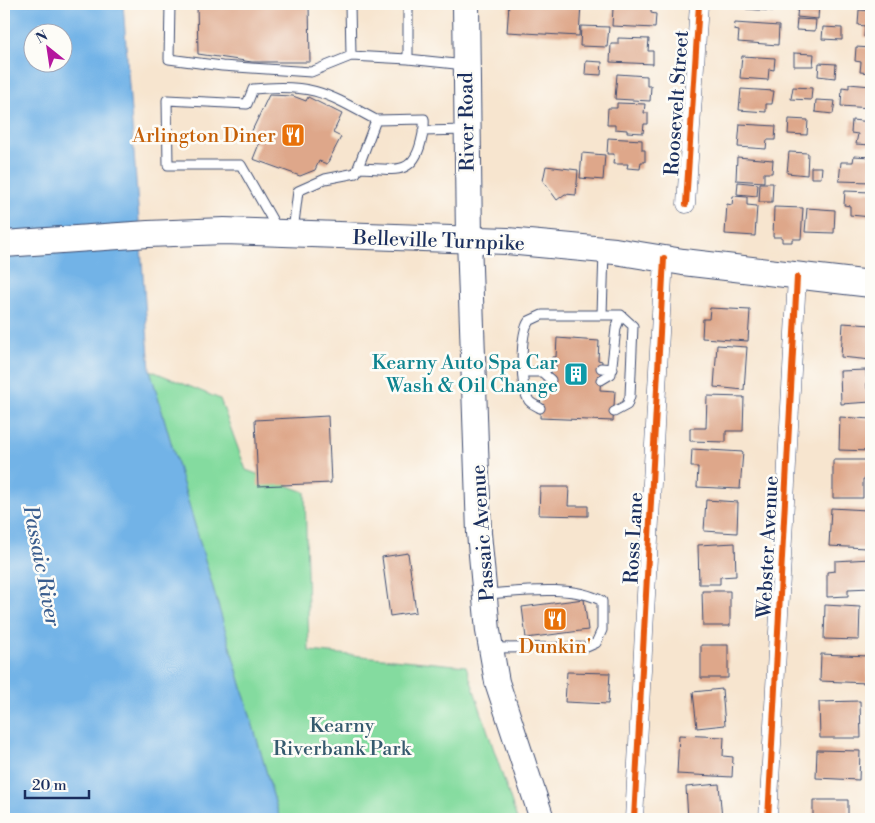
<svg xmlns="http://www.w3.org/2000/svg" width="875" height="823" viewBox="0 0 875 823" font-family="'Libre Bodoni',serif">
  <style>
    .green { fill: #84db9f; stroke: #50857e }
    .water { fill: #72b3e7; stroke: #4671a2; fill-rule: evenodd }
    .building { fill: #dea78a }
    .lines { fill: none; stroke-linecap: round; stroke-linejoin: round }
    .lane-casing { stroke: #3c4a6f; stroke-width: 11 }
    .street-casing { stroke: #3c4a6f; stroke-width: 19 }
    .secondary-casing { stroke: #3c4a6f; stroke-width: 26 }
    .primary-casing { stroke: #3c4a6f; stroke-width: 28 }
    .lane { stroke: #fff; stroke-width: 9 }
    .street { stroke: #fff; stroke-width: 18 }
    .secondary { stroke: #fff; stroke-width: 24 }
    .primary { stroke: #fff; stroke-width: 26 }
    .cycleway-casing { stroke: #fdfcf7; stroke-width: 9 }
    .cycleway { stroke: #e8590c; stroke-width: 6 }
    .labels { text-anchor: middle; stroke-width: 5; stroke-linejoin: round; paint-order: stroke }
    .street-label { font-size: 20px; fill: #1b2f5e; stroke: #fdfcf7 }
    .food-label { font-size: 20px; fill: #c56008; stroke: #fdfcf7; text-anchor: end }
    .culture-label { font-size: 20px; fill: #0d838f; stroke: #fdfcf7; text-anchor: end }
    .park-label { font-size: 20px; fill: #355a6e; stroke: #fdfcf7 }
    .water-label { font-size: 21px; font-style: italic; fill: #395d8e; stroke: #fdfcf7 }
  </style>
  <rect width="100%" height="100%" fill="#fdfcf7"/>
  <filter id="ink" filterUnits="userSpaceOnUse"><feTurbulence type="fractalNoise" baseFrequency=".02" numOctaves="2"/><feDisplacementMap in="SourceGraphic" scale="10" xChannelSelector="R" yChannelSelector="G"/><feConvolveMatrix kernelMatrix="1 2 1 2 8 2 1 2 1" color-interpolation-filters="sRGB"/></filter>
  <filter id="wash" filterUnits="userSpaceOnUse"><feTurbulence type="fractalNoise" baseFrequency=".0096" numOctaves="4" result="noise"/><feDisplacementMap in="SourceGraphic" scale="20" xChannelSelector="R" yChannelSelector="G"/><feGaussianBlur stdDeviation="1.12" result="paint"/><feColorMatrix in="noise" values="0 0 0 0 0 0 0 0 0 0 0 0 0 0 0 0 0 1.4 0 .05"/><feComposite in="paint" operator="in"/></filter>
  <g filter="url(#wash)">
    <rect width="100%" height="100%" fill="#f7e5cf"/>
    <!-- green -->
    <path class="green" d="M150,370l70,29 26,71 59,22 4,159 157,15 51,153h-237z"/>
    <!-- water -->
    <path class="water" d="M4,4h119l27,366 130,449h-276zM32,32h30v30h-30z"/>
    <g id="blocks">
      <!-- building -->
      <path class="building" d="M197,4h112l1,58h-58l-54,-8z
        M509,4h72l-2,32 -72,-4z
        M621,4h30v9l5,1 -1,14 -43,-2 1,-18h8z
        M746,4h29l-1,7 -28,-2z
        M798,4h21l-1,15 -21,-2z
        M859,10l12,1v26h-7l1,-11 -7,-1z
        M797,19l19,1 -1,11 -19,-1z
        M735,23l44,3 -1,19 -40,-3 1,-11 -5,-1z
        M581,26l28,1 -2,20 -27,-1z
        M823,27l19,1v12l-20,-1z
        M618,38l31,1 -1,12h5v13l-43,-2 1,-18h7z
        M856,47l15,1v25l-11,-1 1,-10 -6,-1z
        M794,53l20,1 -1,12h-19z
        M742,56l33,2 -1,12 -5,-1 -1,11 -28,-2z
        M586,61l16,1 -1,13 -16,-1z
        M819,63l17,1 -1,14 -17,-2z
        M617,74l30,2v10h4l-1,15 -35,-2z
        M849,84l22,2v22l-30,-2 1,-19 7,1z
        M793,87l19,1 -1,12 -20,-1z
        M741,89l33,2 -2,13h-6v8l-27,-2z
        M269,95l24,1 13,5 2,-4 34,17 -9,19 8,4 -14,27 -8,-3 -4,9 -15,6 -47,-17 6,-15 -11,-5z
        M816,100l19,1 -2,13 -18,-2z
        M617,103l28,1 -1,9h4v11h-4l-1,9 -16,-1v-2l-12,-1v-4h-8l1,-17h9z
        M789,119l19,1 -1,15 -19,-1z
        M852,120l19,2v23l-15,-1 2,-10 -7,-1z
        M740,124l36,2 -1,14h-8l-1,9 -28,-2z
        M608,138l34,2v10h3v12h-4l-1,7 -13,-1 1,-4h-15l1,-10h-7z
        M789,152l19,1 -1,22 -20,-2z
        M582,153l23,2 -2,25 -23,-2z
        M854,156l17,1v25l-32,-1 2,-19h12z
        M737,157l36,3 -1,13h-8v9l-28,-2z
        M546,166l32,4 -2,25 -11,-1 -8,6 -14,-19z
        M811,167h11l-1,11h-10z
        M738,182l20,2 -1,12 -20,-2z
        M760,183h13l-1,19h-13z
        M845,191l26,1v25l-21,-2v-9l-6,-1z
        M733,196l14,1v8l10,1 -2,30 -30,-2 2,-30 5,1z
        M774,207l29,1 -2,31h-9v3h-10v-5h-9z
        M807,208l28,2 -1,23 -29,-1z
        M710,308l40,2 -2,31 -46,-3 1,-19h6z
        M843,323l28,2v35l-30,-3z
        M557,338l42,3 -1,19 4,1 -2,29 15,1 -2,30 -73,-3 1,-32 9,1 2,-30h4z
        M717,345l30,2 -3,43 -30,-3z
        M866,370l1,19h4v13l-30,2 -1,-33z
        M707,396l37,1 -1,34h-17v11l-36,-1v-13h16z
        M328,416l3,67 -73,3 -3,-66z
        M840,417l31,2v32l-32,-1z
        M692,449l51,3 -3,37 -43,-2 1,-20h-7z
        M833,460h38v19h-8v19h-30z
        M540,487h29l-1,19h20v10l-49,-1z
        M706,500l32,2 -1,31 -33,-2z
        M831,508l36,2 -1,38 -37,-2z
        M735,543l1,33 -16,1v7h-21l-1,-39z
        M408,553l8,59 -26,4 -8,-59z
        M870,559l1,29 -23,1v7l-21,1v-25l8,-1v-10z
        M702,591h28v35h-27z
        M584,599l4,31 -62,8 -4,-31z
        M825,605l35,2 -1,33 -35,-1z
        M701,645h27v33h-27z
        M821,654l47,2 -1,27 -47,-2z
        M567,672l43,1 -2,31 -43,-2z
        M722,689l3,36 -28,3 -4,-36z
        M860,701l1,37h-41l-1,-36z
        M679,735l45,2 -1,19 10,1 -1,20 -55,-3z
        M817,750l43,1 -1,29 -43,-2z
        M719,784l3,35h-34l-2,-32z
        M813,800h35v17h-7v2h-28z"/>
    </g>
  </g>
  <g filter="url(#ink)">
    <use href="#blocks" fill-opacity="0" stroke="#3c4a6f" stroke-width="1"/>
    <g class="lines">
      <!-- lane casing -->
      <g class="lane-casing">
        <path id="lane" d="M170,4l-1,55 53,7 89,6 40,-16 57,3 57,6
          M350,4l1,52
          M408,59v-55
          M423,131l43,-1
          M358,168c32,0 54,11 63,-26 2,-8 4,-15 3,-23l-48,1
          M278,230l-37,-65h-73l-1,-65 80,4 6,-15c59,-6 73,4 123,31l-20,53 -31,6 -27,12 -5,40
          M602,314l2,-62
          M601,368l12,1
          M524,372h18l9,-6
          M542,372l9,8
          M601,380l10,-6 5,-46 5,-13
          M540,408c-4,-3 -10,-4 -12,-9 -8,-14 -8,-66 1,-78l13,-6h79l12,11 -3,70 -3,9 -13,7
          M486,594c33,-2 86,-10 116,7v29l-6,13 -9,4 -96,1"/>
      </g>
      <!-- street casing -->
      <g class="street-casing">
        <path id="street" d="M686,204l13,-200
          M634,819l30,-561
          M768,819l29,-542"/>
      </g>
      <!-- secondary casing -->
      <g class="secondary-casing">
        <path id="secondary" d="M469,239l10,294 9,98 9,51 45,137"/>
      </g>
      <!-- primary casing -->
      <g class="primary-casing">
        <path id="primary" d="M466,4l3,235
          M4,244l144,-10 76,-3 283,10 108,10 68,11 188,22"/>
      </g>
      <!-- lane -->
      <use href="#lane" class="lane"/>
      <!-- street -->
      <use href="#street" class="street"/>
      <!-- secondary -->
      <use href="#secondary" class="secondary"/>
      <!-- primary -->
      <use href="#primary" class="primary"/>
      <!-- cycleway casing -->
      <g class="cycleway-casing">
        <path id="cycleway" d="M686,204l13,-200
          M634,819l30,-561
          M768,819l29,-542"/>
      </g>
      <!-- cycleway -->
      <use href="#cycleway" class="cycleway"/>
    </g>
  </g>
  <!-- icons -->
  <defs>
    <g id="restaurant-square" transform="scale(1.25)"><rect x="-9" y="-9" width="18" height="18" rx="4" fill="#e8710a" stroke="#fdfcf7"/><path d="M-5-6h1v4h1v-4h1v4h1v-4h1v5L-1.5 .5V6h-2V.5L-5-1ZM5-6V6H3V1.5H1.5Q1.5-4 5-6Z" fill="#fff"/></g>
    <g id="building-square" transform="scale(1.25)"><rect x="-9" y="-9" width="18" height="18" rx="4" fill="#0f9aa8" stroke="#fdfcf7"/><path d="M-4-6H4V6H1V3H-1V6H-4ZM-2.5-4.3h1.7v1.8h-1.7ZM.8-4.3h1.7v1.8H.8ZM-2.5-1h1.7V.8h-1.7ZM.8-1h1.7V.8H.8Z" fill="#fff"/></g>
  </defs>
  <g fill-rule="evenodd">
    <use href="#restaurant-square" x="293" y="135"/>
    <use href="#building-square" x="576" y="374"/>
    <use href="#restaurant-square" x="555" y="619"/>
  </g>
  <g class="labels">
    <!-- street labels -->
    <g class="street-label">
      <text transform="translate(676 103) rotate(-86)" y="7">Roosevelt Street</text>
      <text transform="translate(466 122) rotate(-91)" y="7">River Road</text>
      <text transform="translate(439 240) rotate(2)" y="7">Belleville Turnpike</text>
      <text transform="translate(482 533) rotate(-94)" y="7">Passaic Avenue</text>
      <text transform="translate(633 538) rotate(-87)" y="7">Ross Lane</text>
      <text transform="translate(767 547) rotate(-87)" y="7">Webster Avenue</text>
    </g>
    <!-- food labels -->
    <g class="food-label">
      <text x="276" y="142">Arlington Diner</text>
      <text x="555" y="653" text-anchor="middle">Dunkin'</text>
    </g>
    <!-- culture labels -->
    <g class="culture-label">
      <text x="558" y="369">Kearny Auto Spa Car<tspan x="558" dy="23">Wash &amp; Oil Change</tspan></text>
    </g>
    <!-- park labels -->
    <g class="park-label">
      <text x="342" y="732">Kearny<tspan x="342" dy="23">Riverbank Park</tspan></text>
    </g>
    <!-- water labels -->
    <g class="water-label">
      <text transform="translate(42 566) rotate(79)" y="7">Passaic River</text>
    </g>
  </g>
  <!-- margin -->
  <rect width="875" height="823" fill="none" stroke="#fdfcf7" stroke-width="20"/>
  <!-- north arrow -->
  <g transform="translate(48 48) rotate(330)"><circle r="24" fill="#fdfcf7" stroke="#a3aaba"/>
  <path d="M0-4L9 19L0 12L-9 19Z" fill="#b5179e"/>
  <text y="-8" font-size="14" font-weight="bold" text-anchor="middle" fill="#1b2f5e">N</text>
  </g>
  <!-- scale -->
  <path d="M25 790v8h64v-8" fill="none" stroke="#1b2f5e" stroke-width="2.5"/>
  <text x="32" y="790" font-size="15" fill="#1b2f5e" stroke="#fdfcf7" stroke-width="4" paint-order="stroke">20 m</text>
</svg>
